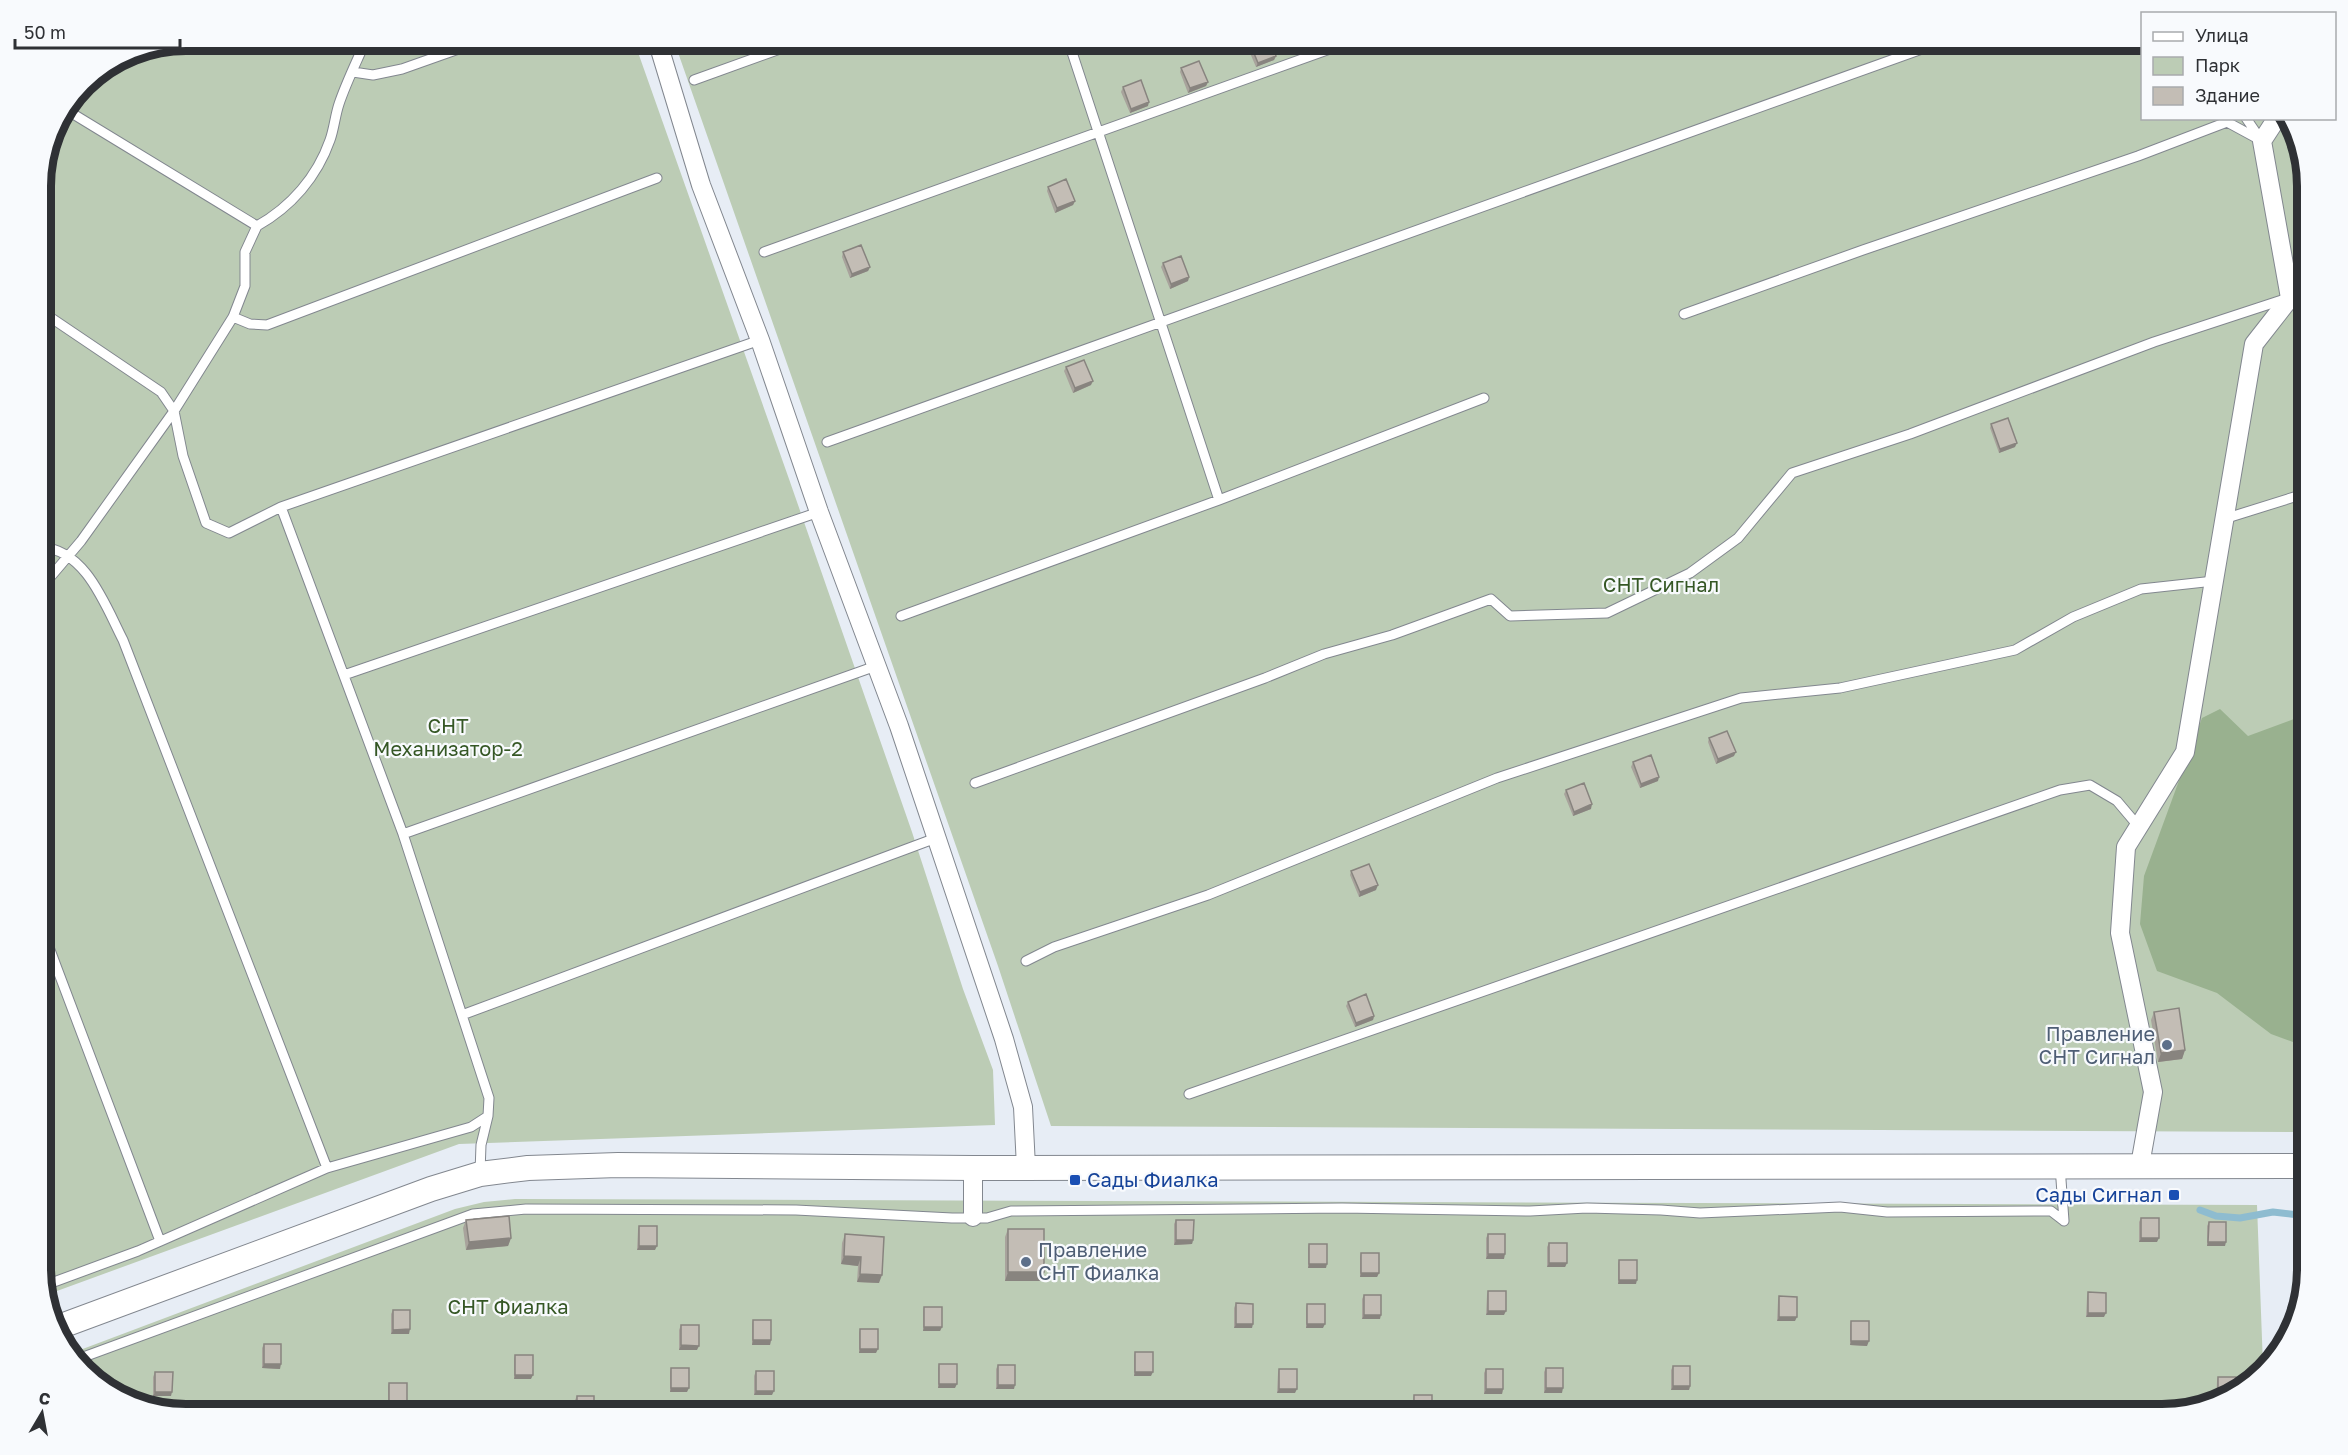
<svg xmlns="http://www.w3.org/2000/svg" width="2348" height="1455" viewBox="0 0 2348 1455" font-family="'Golos Text',sans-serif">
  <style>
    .green { fill: #bcccb5 }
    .forest { fill: #99b18f }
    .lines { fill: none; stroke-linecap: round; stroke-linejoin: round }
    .stream { stroke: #8ebcd0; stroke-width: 7 }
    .service-casing { stroke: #82878f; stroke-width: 11 }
    .minor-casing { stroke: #82878f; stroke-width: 20 }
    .tertiary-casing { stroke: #82878f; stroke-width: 26 }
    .service { stroke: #fff; stroke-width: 9 }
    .minor { stroke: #fff; stroke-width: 18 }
    .tertiary { stroke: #fff; stroke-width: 24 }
    .wall { fill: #a8a39c }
    .shaded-wall { fill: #88847f }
    .building { fill: #c3bdb5; stroke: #88847f; stroke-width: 1.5 }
    .service-dot { fill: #5c6f8a; stroke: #f8fafd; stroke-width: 2 }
    .transit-dot { fill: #1a4fb4; stroke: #f8fafd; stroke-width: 2 }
    .labels { text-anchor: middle; stroke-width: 4.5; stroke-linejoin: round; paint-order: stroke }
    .park-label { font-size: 20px; fill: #355725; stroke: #f8fafd }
    .service-label { font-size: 20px; fill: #4e5e75; stroke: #f8fafd; text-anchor: end }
    .transit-label { font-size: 20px; fill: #164399; stroke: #f8fafd; text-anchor: start }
    .rim { fill: none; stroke: #2f3135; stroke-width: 8 }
  </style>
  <rect width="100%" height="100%" fill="#e7edf5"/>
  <!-- green -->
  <path class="green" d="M2142,40v78l147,1 18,58v955l-1256,-6 -53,-160 -324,-925z
    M186,41h448l155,438 123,353 51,157 30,81 2,55 -536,19 -413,151 -5,-17v-1101l14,-55 28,-39 48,-32z
    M515,1199l1742,6 6,161 -29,29 -72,19h-1976l-73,-19 -41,-42 383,-144 29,-7z"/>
  <!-- forest -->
  <path class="forest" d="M2220,709l28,27 54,-20 5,-7v338l-36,-13 -54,-41 -60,-22 -17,-47 4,-48 58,-158z"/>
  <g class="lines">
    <!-- stream -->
    <path class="stream" d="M2200,1210l16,6 24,2 33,-6 34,4"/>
    <!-- service casing -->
    <g class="service-casing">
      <path id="service" d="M1068,40l151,460
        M353,72l20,3 29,-6 82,-29
        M694,80l111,-40
        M2246,118l15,22
        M257,226c34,-19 60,-49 73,-86 4,-11 5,-24 9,-36 7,-21 18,-43 27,-64
        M764,252l591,-212
        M41,311l120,81 13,19 9,45 23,67 23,10 52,-26 122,327 86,264 -1,18 -17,11 -144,41 -189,83 -95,35
        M1684,314l179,-64 275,-94 89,-34 35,19
        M233,317l17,7 17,1 390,-147
        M827,442l1120,-402
        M281,507l479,-167
        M2224,519l83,-26
        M41,547c45,3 64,58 82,93l204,528
        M41,588l40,-47 93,-130 59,-94 12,-31v-34l12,-26 -192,-117
        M901,616l318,-116 265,-102
        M344,675l475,-163
        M975,783l290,-105 59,-24 68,-19 99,-36 19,17 97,-3 83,-40 48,-35 54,-65 118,-39 244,-92 131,-43
        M403,834l473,-168
        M41,926l119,315
        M1026,961l28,-14 154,-52 289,-117 244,-80 99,-10 175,-38 58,-33 68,-28 73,-8
        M462,1015l474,-177
        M1189,1094l871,-304 30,-5 27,16 22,26
        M2060,1166l4,55
        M480,1172l1,-27 7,-29
        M78,1359l395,-145 53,-5 270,1 156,8h35l24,-7 331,-3 188,3 57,-3 74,2 39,3 140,-6 47,5 164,-1 13,10"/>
    </g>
    <!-- minor casing -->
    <g class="minor-casing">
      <path id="minor" d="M657,40l44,145 59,155 59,172 80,214 105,313 19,68 3,60
        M2140,1165l13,-73 -33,-159 6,-86 59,-95 69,-408 36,-46 -28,-157 15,-23
        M973,1217v-49"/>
    </g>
    <!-- tertiary casing -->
    <g class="tertiary-casing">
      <path id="tertiary" d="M56,1328l375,-139 49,-15 48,-6 90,-3 355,3 1334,-2"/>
    </g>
    <!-- service -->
    <use href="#service" class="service"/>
    <!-- minor -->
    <use href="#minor" class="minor"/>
    <!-- tertiary -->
    <use href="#tertiary" class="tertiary"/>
  </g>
  <!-- wall -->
  <path class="wall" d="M1249,41l27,15 -2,4 -18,7 -9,-21z
    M1181,68l27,14 -2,4 -18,7 -8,-21z
    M1123,87l25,19 -18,7 -9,-21z
    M1048,187l27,14 -2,4 -18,8 -8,-22z
    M843,252l27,15 -2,4 -18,7 -8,-21z
    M1163,263l26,14 -1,4 -18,8 -9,-22z
    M1066,367l25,18 -18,8 -9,-22z
    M1991,424l24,23 -16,6 -9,-25z
    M1709,738l25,18 -18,8 -8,-22z
    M1633,762l25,19 -18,7 -9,-21z
    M1566,790l25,19 -18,7 -9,-22z
    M1351,871l25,19 -17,7 -9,-22z
    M1348,1002l26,14 -1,4 -18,7 -9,-21z
    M2154,1012l31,38 -3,9 -24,3 -7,-42z
    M2141,1218l16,24h-18v-20z
    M466,1220l45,18 -3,8 -42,4 -3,-22z
    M1176,1220l17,20 -1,4 -18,1v-21z
    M2209,1222l16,24h-18v-20z
    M639,1226l16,24h-18l1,-20z
    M1008,1229l33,52h-36v-44z
    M845,1234l34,49 -22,-1 1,-16 -17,-2 1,-21z
    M1488,1234l16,25h-18v-21z
    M1549,1243l18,20 -2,4h-18v-20z
    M1309,1244l17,24h-18v-20z
    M1361,1253l18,20 -2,4h-17v-20z
    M1619,1260l17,24h-18v-20z
    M1488,1291l16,24h-18l1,-20z
    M2088,1292l16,25h-18l1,-20z
    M1364,1295l16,24h-18v-20z
    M1779,1296l16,25h-18l1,-20z
    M1236,1303l16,25h-18v-20z
    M1307,1304l16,24h-17v-20z
    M924,1307l18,20 -2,4h-17v-20z
    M393,1310l16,24h-18v-20z
    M753,1320l18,20 -1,5h-18v-21z
    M1851,1321l16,25 -17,-1v-19z
    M681,1325l16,25h-18v-20z
    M860,1329l16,24h-17v-20z
    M264,1344l16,25 -18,-1v-20z
    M1135,1352l16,24h-17v-20z
    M515,1355l16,24h-17v-20z
    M939,1364l16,24h-17v-20z
    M998,1365l16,24h-18v-20z
    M1673,1366l17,20 -1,4h-18v-20z
    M671,1368l16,24h-17v-20z
    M1546,1368l16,25h-18v-21z
    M1279,1369l16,24h-18l1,-20z
    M1486,1369l17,20 -1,5h-18v-21z
    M756,1371l16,24h-18v-19z
    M155,1372l16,24h-18v-19z
    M2218,1377l16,18 -18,5 1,-19z
    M389,1383l17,24h-18v-20z
    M1414,1395l18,19h-19v-15z
    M577,1396l17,18h-19v-14z
    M867,1401l18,13h-20v-9z"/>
  <!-- shaded-wall -->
  <path class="shaded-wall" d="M1276,56l-2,4 -18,7 2,-4z
    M1208,82l-2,4 -18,7 2,-5z
    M1149,102l-1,4 -18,7 1,-4z
    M1075,201l-2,4 -18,8 2,-5z
    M870,267l-2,4 -18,7 2,-4z
    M1189,277l-1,4 -18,8 1,-5z
    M1093,381l-2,4 -18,8 2,-5z
    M2017,443l-2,4 -16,6 1,-4z
    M1736,752l-2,4 -18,8 2,-5z
    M1659,777l-1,4 -18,7 1,-4z
    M1592,804l-1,5 -18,7 1,-4z
    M1378,885l-2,5 -17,7 1,-5z
    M1374,1016l-1,4 -18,7 1,-4z
    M2185,1050l-3,9 -24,3 3,-9z
    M511,1238l-3,8 -42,4 3,-8z
    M2141,1238h18l-2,4h-18z
    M1176,1240h17l-1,4 -18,1z
    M2208,1242h18l-1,4h-18z
    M639,1246h18l-2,4h-18z
    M1488,1254h17l-1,5h-18z
    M844,1256l17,1 -3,9 -17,-2z
    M1549,1263h18l-2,4h-18z
    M1309,1264h18l-1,4h-18z
    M1008,1272h36l-3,9h-36z
    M1361,1273h18l-2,4h-17z
    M860,1274l22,1 -3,8 -22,-1z
    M1619,1280h18l-1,4h-18z
    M1488,1311h18l-2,4h-18z
    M2088,1313h18l-2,4h-18z
    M1364,1315h17l-1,4h-18z
    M1779,1317h18l-2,4h-18z
    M1236,1324h17l-1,4h-18z
    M1307,1324h18l-2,4h-17z
    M924,1327h18l-2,4h-17z
    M410,1329l-1,5h-18l2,-4z
    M753,1340h18l-1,5h-18z
    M1851,1341h18l-2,5 -17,-1z
    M681,1345l18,1 -2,4h-18z
    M860,1349h18l-2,4h-17z
    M264,1364h17l-1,5 -18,-1z
    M1135,1372h18l-2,4h-17z
    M515,1375h18l-2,4h-17z
    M939,1384h18l-2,4h-17z
    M998,1385h17l-1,4h-18z
    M1673,1386h17l-1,4h-18z
    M671,1388h18l-2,4h-17z
    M1546,1388h17l-1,5h-18z
    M1279,1389h18l-2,4h-18z
    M1486,1389h17l-1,5h-18z
    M756,1391h18l-2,4h-18z
    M155,1392h17l-1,4h-18z
    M389,1403h18l-1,4h-18z"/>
  <!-- building -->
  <path class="building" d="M1251,40h19l6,16 -18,7 -9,-22z
    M1199,61l9,21 -18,6 -9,-20z
    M1141,80l8,22 -18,7 -8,-22z
    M1066,179l9,22 -18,7 -9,-21z
    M861,245l9,22 -18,7 -9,-22z
    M1181,256l8,21 -18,7 -8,-21z
    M1084,360l9,21 -18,7 -9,-21z
    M2008,418l9,25 -17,6 -9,-25z
    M1727,731l9,21 -18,7 -9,-21z
    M1651,755l8,22 -18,7 -8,-22z
    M1584,783l8,21 -18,8 -8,-22z
    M1369,864l9,21 -18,7 -9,-21z
    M1366,994l8,22 -18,7 -8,-21z
    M2179,1008l6,42 -24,3 -7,-41z
    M509,1216l2,22 -42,4 -3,-22z
    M2141,1218h18v20h-18z
    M1176,1220h18l-1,20h-17z
    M2209,1222h17v20h-18z
    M639,1226h18v20h-18z
    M1008,1229h36v43h-36z
    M845,1234l39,3 -2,38 -22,-1 1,-17 -17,-1z
    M1488,1234h17v20h-17z
    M1549,1243h18v20h-18z
    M1309,1244h18v20h-18z
    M1361,1253h18v20h-18z
    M1619,1260h18v20h-18z
    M1488,1291h18v20h-18z
    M2088,1292l18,1v20h-18z
    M1364,1295h17v20h-17z
    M1779,1296l18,1v20h-18z
    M1236,1303l17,1v20h-17z
    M1307,1304h18v20h-18z
    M924,1307h18v20h-18z
    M393,1310h17v19l-17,1z
    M753,1320h18v20h-18z
    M1851,1321h18v20h-18z
    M681,1325h18v21l-18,-1z
    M860,1329h18v20h-18z
    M264,1344h17v20h-17z
    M1135,1352h18v20h-18z
    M515,1355h18v20h-18z
    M939,1364h18v20h-18z
    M998,1365h17v20h-17z
    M1673,1366h17v20h-17z
    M671,1368h18v20h-18z
    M1546,1368h17v20h-17z
    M1279,1369h18v20h-18z
    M1486,1369h17v20h-17z
    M756,1371h18v20h-18z
    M155,1372h18l-1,20h-17z
    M2218,1377h18v17l-2,1 -8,2h-8z
    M389,1383h18v20h-18z
    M1414,1395h18v19h-18z
    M577,1396h17v18h-17z
    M867,1401h18v13h-18z"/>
  <!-- markers -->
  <g class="service-dot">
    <circle cx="2167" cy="1045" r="6"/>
    <circle cx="1026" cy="1262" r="6"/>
  </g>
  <g class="transit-dot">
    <rect x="1069" y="1174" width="12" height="12" rx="3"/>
    <rect x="2168" y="1189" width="12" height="12" rx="3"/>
  </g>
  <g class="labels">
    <!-- park labels -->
    <g class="park-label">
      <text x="1661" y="592">СНТ Сигнал</text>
      <text x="448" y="733">СНТ<tspan x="448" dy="23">Механизатор-2</tspan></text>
      <text x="508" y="1314">СНТ Фиалка</text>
    </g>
    <!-- service labels -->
    <g class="service-label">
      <text x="2155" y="1041">Правление<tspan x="2155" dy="23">СНТ Сигнал</tspan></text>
      <text x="1038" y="1257" text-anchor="start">Правление<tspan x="1038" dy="23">СНТ Фиалка</tspan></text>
    </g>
    <!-- transit labels -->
    <g class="transit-label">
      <text x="1087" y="1187">Сады Фиалка</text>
      <text x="2162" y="1202" text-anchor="end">Сады Сигнал</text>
    </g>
  </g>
  <!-- crop -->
  <path d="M0 0H2348V1455H0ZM186 51H2162A135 135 0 0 1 2297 186V1269A135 135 0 0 1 2162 1404H186A135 135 0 0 1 51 1269V186A135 135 0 0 1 186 51Z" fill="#f8fafd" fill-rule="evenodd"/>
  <path class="rim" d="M186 51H2162A135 135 0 0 1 2297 186V1269A135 135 0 0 1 2162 1404H186A135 135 0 0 1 51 1269V186A135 135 0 0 1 186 51Z"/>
  <!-- legend -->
  <rect x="2141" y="12" width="195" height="108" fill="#f8fafd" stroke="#a8aaad" stroke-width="1.5"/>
  <rect x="2153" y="32" width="30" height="9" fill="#ffffff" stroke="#a8aaad" stroke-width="1.5"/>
  <text x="2195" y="42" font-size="18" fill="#2f3135">Улица</text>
  <rect x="2153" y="57" width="30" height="18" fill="#bcccb5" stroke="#a8aaad" stroke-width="1.5"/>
  <text x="2195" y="72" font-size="18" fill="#2f3135">Парк</text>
  <rect x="2153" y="87" width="30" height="18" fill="#c3bdb5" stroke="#a8aaad" stroke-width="1.5"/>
  <text x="2195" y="102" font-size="18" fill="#2f3135">Здание</text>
  <!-- north arrow -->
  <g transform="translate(42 1413) rotate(10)" stroke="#f8fafd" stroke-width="4.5" paint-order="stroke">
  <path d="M0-4.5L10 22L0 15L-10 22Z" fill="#2f3135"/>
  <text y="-9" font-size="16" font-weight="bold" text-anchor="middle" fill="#2f3135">С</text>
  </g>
  <!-- scale -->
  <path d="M15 39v9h165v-9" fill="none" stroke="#2f3135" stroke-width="3"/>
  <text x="24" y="39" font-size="18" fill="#2f3135" stroke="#f8fafd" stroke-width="4.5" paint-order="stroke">50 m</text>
</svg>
